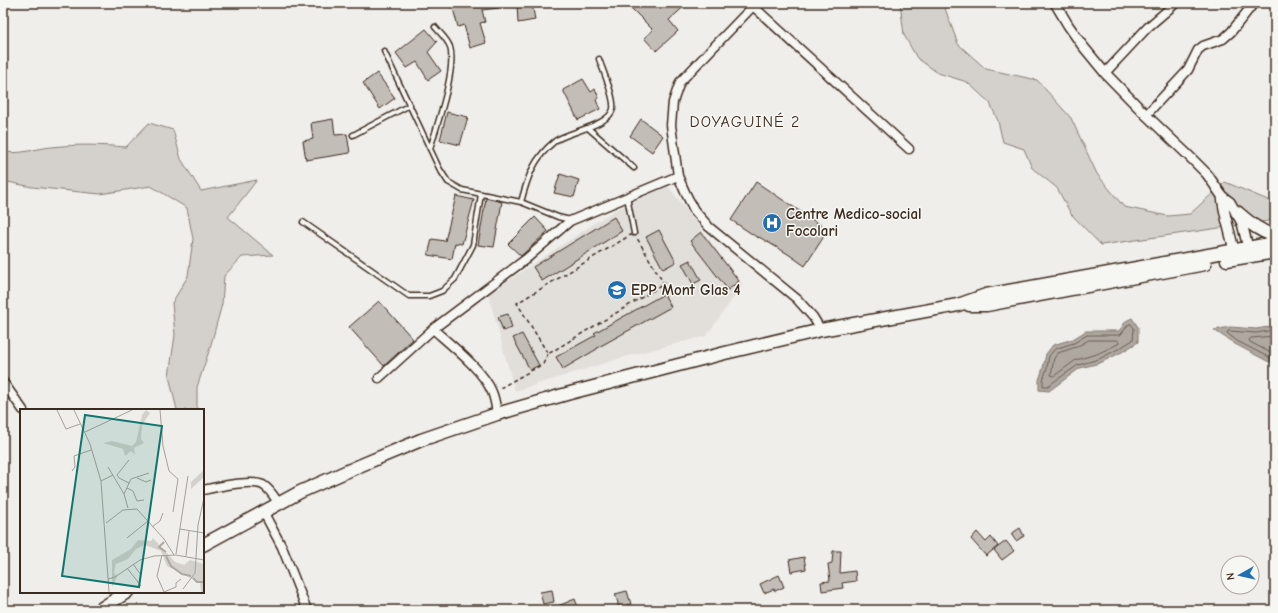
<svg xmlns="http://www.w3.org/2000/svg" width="1278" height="613" viewBox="0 0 1278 613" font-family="'Comic Neue',sans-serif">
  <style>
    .built { fill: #e2dfdb }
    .green { fill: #d4d1cc; stroke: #887e75 }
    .water { fill: #afa8a1; stroke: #81766d }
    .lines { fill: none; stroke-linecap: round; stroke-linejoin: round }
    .shore { stroke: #695c52; stroke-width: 1 }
    .building { fill: #c2bdb7; stroke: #3b2a1e }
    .service-casing { stroke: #3b2a1e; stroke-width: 7 }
    .minor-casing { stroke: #3b2a1e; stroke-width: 11 }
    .tertiary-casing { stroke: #3b2a1e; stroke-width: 12 }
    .primary-casing { stroke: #3b2a1e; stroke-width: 15 }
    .path { stroke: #3b2a1e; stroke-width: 1.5; stroke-dasharray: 4 3; stroke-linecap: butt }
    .service { stroke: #f6f6f2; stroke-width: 4 }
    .minor { stroke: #f6f6f2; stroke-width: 8 }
    .tertiary { stroke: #f6f6f2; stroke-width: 9 }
    .primary { stroke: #f6f6f2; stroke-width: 12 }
    .labels { text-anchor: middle; stroke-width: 3; stroke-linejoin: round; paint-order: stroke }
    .poi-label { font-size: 15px; font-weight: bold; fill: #3b2a1e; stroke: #f6f6f2; text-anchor: start }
    .neighbourhood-label { font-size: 16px; letter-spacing: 1px; fill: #3b2a1e; stroke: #f6f6f2 }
    .inset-river { fill: none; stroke: #afa8a1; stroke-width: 2 }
    .inset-road { fill: none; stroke: #a7a098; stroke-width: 1 }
    .view { fill: #0f766e; fill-opacity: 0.15; stroke: #0f766e; stroke-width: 2 }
    .inset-edge { fill: none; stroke: #3b2a1e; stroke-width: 2 }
  </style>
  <rect width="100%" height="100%" fill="#efeeea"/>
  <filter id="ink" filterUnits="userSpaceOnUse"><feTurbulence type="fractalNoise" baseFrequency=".025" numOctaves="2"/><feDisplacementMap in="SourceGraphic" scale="8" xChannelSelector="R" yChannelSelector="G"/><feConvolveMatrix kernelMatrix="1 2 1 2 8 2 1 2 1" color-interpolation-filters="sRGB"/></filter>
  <g filter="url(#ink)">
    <!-- built -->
    <path class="built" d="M668,186l34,44 41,55 -37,51 -78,20 -113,35 -27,-97 125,-83z"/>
    <!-- green -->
    <path class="green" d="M900,3h43l15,41 28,25 51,11 34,38 26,56 27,33 44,9 22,-2 35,-32 50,21v17l-174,25 -30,-31 -14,-26 -25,-20 -8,-19 -21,-7 -5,-21 -8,-18 -23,-21 -29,-9 -21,-15 -13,-23z
      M149,123l24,7 8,29 20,32 56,-11 -29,37 45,38 -31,2 -18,19 -2,28 -12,44 -13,39v23h-20l-8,-34 6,-41 -3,-32 16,-27 5,-37 -6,-31 -36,-22 -51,8 -68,-7 -29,-6v-30c15,5 33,-3 49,-4 25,-3 49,-2 74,0z"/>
    <!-- water -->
    <path class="water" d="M1132,318l6,9v15l-16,10 -22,11 -20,5 -31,23 -10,-1v-10l4,-12 3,-14 7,-9 20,-6 13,-8h33l7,-10z
      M1275,326v35l-6,1 -34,-18 -21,-14 16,-3 26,2z"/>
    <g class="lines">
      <!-- shore -->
      <path class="shore" d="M1129,324h2l3,4 -1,12 -13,8 -21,11 -21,6 -30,21h-5v-6l4,-12 2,-12 6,-7 19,-6 13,-8h33z
        M1275,330l-19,3 -26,-2h-2l-1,2 10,8 33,17h5
        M1275,336l-24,2 -2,2 1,2 21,11h4
        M1089,340h28l2,2 -1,2 -21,10 -21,6 -22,16 -3,-1 3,-17 4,-5 18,-6z"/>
    </g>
    <!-- building -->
    <path class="building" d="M460,3h39v5l-17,2 3,12 -5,1 6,20 -16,5 -6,-23 -6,2 -6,-22z
      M517,3h15l3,17 -17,3z
      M626,3h62l-19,17 9,11 -22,20 -12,-13 9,-8z
      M426,29l11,13 -9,10 13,19 -13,9 -11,-18 -10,6 -11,-15z
      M377,73l18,25 -15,11 -17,-26z
      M583,79l8,13 4,-3 4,9 -3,2 4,9 -22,11 -15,-30z
      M447,112l21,5 -8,28 -20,-5z
      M333,119l2,16 12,-1 3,19 -44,7 -3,-19 10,-2 -2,-16z
      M641,119l22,17 -11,16 -22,-16z
      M560,174l19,6 -5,17 -20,-4z
      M756,182l72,48 -23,36 -17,-12 -29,-17 -1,1 -27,-18z
      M456,196l18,4 -12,44 -7,-1 -3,16 -24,-4 4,-16 13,2z
      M486,198l16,4 -8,45 -16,-2z
      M535,217l13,14 -27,25 -13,-12z
      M614,217l8,14 -80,50 -9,-14z
      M659,230l17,32 -13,7 -17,-32z
      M701,232l38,49 -11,9 -38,-49z
      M690,260l11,20 -8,4 -11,-20z
      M664,294l7,13 -74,41v1l-34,20 -7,-12 40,-22 -2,-2z
      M379,301l34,38 -29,27 -35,-39z
      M508,314l4,14 -9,3 -5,-14z
      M522,334l17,31 -9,5 -17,-32z
      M1020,528l4,8 -8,5 -5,-7z
      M977,532l9,10 5,-5 7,9 -12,10 -15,-17z
      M1006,541l8,10 -12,9 -8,-10z
      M833,551h8l-1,22 15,-2 1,10 -14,2 1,5 -21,3 -1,-9 9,-1 -2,-17 4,-1z
      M804,557l2,12 -15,3 -2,-12z
      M779,575l5,12 -9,4 -1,-2 -10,4 -4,-9z
      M552,590l2,12 -11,2 -3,-12z
      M627,591l4,13 -5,1v5h-8v-7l-3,-9z
      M575,599l4,11h-31z"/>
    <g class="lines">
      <!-- service casing -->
      <g class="service-casing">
        <path id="service" d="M384,51l55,117 9,14 14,8 59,12 37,15 12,3
          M588,128l46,40
          M353,135l57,-30
          M430,149c7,-24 27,-81 20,-102 -2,-7 -10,-14 -15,-20
          M627,197l7,36
          M521,202c7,-26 13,-44 34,-61 12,-9 54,-15 58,-32 2,-11 -10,-38 -14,-50
          M303,222l106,74h20l13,-5 13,-12 18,-34 8,-51"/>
      </g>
      <!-- minor casing -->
      <g class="minor-casing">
        <path id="minor" d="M756,3l-76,79 -7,20 -2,23 7,51 7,16 9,18 15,17 88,72 16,18 8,13
          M753,6l156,143
          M1105,73l43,-46 28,-24
          M1146,115l42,-45 10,-20 5,-4 20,-7 8,-7 23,-29
          M433,329c18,16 50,41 59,63 3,7 4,15 5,22
          M379,378l54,-49 93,-70 44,-38 108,-45
          M3,382l20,28
          M203,490c13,-3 48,-11 60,-5 7,4 12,13 16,19
          M264,513l18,34 25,63"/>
      </g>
      <!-- tertiary casing -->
      <g class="tertiary-casing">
        <path id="tertiary" d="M1055,3l13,22 14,20 23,28 41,42 43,41 18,18 15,22 8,6 12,21 7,29
          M1222,196c2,21 10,40 13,61"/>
      </g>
      <!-- primary casing -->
      <g class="primary-casing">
        <path id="primary" d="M1237,212c13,11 22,19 38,24
          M1227,260l48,-8
          M969,305h18l218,-41
          M203,545l97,-53 59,-26 62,-26 76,-26 73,-21 155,-40 96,-23 137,-25 28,-10 289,-52
          M99,610l28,-18"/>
      </g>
      <!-- path -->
      <path class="path" d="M634,233l30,51 -116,70 -31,-51z
        M500,388l43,-24 5,-10"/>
      <!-- service -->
      <use href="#service" class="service"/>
      <!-- minor -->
      <use href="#minor" class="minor"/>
      <!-- tertiary -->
      <use href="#tertiary" class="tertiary"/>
      <!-- primary -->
      <use href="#primary" class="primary"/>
    </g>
  </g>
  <!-- icons -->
  <defs>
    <g id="hospital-disc" transform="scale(1)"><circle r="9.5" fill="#1f6fb2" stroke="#f6f6f2"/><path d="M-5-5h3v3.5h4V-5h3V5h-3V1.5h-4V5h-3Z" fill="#fff"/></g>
    <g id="school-disc" transform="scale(1)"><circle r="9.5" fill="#1f6fb2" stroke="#f6f6f2"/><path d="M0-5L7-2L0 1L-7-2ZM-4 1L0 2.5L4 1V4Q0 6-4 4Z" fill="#fff"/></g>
  </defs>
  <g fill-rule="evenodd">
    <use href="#hospital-disc" x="772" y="223"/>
    <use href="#school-disc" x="617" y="290"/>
  </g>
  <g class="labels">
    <!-- poi labels -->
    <g class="poi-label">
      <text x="786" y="219">Centre Medico-social<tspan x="786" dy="17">Focolari</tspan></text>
      <text x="631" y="295">EPP Mont Glas 4</text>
    </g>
    <!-- neighbourhood labels -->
    <g class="neighbourhood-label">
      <text x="745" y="127">DOYAGUINÉ 2</text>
    </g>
  </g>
  <!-- overview -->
  <g transform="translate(20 409)">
    <rect width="184" height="184" fill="#efeeea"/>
    <path d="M126,1l4,3 -8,12 -1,14 3,4 -10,5 1,7 -4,-4 -6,5 -2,-7 -20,-6 9,-2 20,5 4,-4 6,-27zM184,61v7l-13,12v-7zM133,129l22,24 9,3 6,-5 14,4v28h-3l-1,-9 -33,-17 -6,-15 -16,-6 -9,4 -8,10 -12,5 -2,8 3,5 -5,10v-27l19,-11 7,-9 13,1z" fill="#d4d1cc"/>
    <path class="inset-river" d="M144,133l-5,5 7,5M146,147l5,10 11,8 9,2M173,169l4,4h7"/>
    <path class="inset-road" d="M37,1l9,19 14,-5M54,1l16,34 11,37 8,111M140,1l3,36 6,25 9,8 -5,33M65,23l47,-22M109,51l-12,15 2,3 10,5M88,58l16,27 4,14M52,62l3,-4 -1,-11 17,-6M117,69l9,4 5,-2M81,72l12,-6M107,79l6,3 4,10 7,-1M104,85l7,-15 18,-6M86,114l17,-13 14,-1 27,30 10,16M132,118l8,-6 3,-8M160,120l24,4M107,129l21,-17M156,145l12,-78M142,146l-5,21 7,16M166,147l3,-25M113,155l8,11M107,159l14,18M88,170l7,-2 25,-17 14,-4 22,-1 28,5M163,180l12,-16 3,-48 6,-27M144,183l12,-5v-4l5,-4"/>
    <path class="view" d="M65,6l77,11 -23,161 -77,-11z"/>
    <rect width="184" height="184" class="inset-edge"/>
  </g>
  <!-- margin -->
  <rect width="1278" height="613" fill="none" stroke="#f6f6f2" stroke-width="16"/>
  <rect x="8" y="8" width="1262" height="597" fill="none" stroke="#3b2a1e" stroke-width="1.5" filter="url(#ink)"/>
  <!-- north arrow -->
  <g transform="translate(1240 575) rotate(262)"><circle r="19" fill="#f6f6f2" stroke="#aba49d"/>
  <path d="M0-3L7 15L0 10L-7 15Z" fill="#1f6fb2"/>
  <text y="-6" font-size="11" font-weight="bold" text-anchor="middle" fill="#3b2a1e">N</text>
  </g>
</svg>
